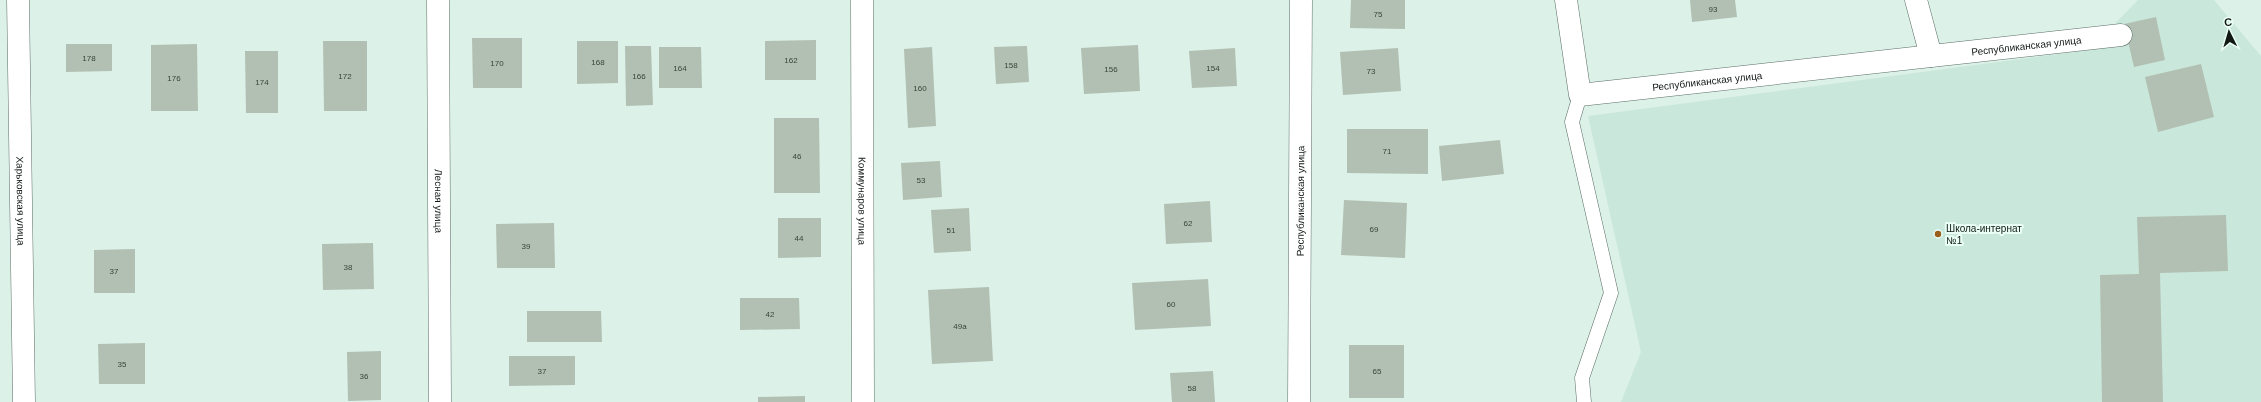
<svg xmlns="http://www.w3.org/2000/svg" width="2261" height="402" viewBox="0 0 2261 402" font-family="Helvetica,sans-serif">
  <style>
    .built { fill: #cae7db }
    .building { fill: #b1c0b2 }
    .lines { fill: none; stroke-linecap: round; stroke-linejoin: round }
    .service-casing { stroke: #5c6e67; stroke-width: 15 }
    .minor-casing { stroke: #5c6e67; stroke-width: 23 }
    .service { stroke: #fff; stroke-width: 14 }
    .minor { stroke: #fff; stroke-width: 22 }
    .poi-dot { fill: #985f1d; stroke: #eafff6; stroke-width: 1.5 }
    .labels { text-anchor: middle; stroke-width: 4; stroke-linejoin: round; paint-order: stroke }
    .number-label { font-size: 8px; fill: #39423c }
    .street-label { font-size: 10px; fill: #111815; stroke: #eafff6 }
    .poi-label { font-size: 10px; fill: #111815; stroke: #eafff6; text-anchor: start }
  </style>
  <rect width="100%" height="100%" fill="#dcf1e8"/>
  <!-- built -->
  <path class="built" d="M2138,0h76l47,56v346h-640l20,-50 -53,-236 501,-66z"/>
  <!-- building -->
  <path class="building" d="M1351,0h54v29l-55,-1z
    M1690,0h45l2,17 -45,5z
    M2156,17l9,43 -31,7 -10,-43z
    M472,38h50v50h-49z
    M816,40v40h-51v-39z
    M323,41h44v70h-43z
    M577,41h41v42l-41,1z
    M66,44h46v27l-46,1z
    M197,44l1,67h-47v-66z
    M1138,45l2,46 -56,3 -3,-46z
    M625,46h26l2,59 -27,1z
    M1027,46l2,36 -33,2 -2,-37z
    M659,47h42l1,41h-43z
    M932,47l4,79 -28,2 -4,-79z
    M1235,48l2,38 -45,2 -3,-37z
    M1398,48l3,43 -58,4 -3,-43z
    M245,51h33v62h-32z
    M2201,64l13,53 -56,15 -13,-55z
    M774,118h45l1,75h-46z
    M1347,129h81v45l-81,-1z
    M1500,140l4,34 -62,7 -3,-35z
    M940,161l2,36 -39,3 -2,-37z
    M1344,200l63,3 -2,55 -64,-3z
    M1210,201l2,41 -46,2 -2,-40z
    M969,208l2,43 -37,2 -3,-43z
    M2226,215l2,56 -68,2 3,129h-61l-2,-127 39,-1 -2,-57z
    M778,218h43v39l-43,1z
    M554,223l1,45h-58l-1,-44z
    M373,243l1,46 -51,1 -1,-46z
    M135,249v44h-41v-43z
    M1208,279l3,47 -76,4 -3,-47z
    M989,287l4,74 -61,3 -4,-74z
    M740,298h59l1,31 -60,1z
    M527,311h74l1,31h-75z
    M145,343v41h-46l-1,-40z
    M1349,345h55v53h-55z
    M381,351v49l-33,1 -1,-49z
    M509,356h66v29l-66,1z
    M1213,371l2,31h-43l-2,-29z
    M805,396v6h-47v-5z"/>
  <g class="lines">
    <!-- service casing -->
    <g class="service-casing">
      <path id="service" d="M1580,95l-8,27 39,171 -29,85 2,24"/>
    </g>
    <!-- minor casing -->
    <g class="minor-casing">
      <g id="minor">
        <path id="s1" d="M18,0l6,402"/>
        <path id="s2" d="M438,0l2,402"/>
        <path id="s3" d="M862,0l1,402"/>
        <path id="s4" d="M1566,0l14,95 541,-60"/>
        <path d="M1916,0l15,56"/>
        <path id="s5" d="M1299,402l2,-402"/>
      </g>
    </g>
    <!-- service -->
    <use href="#service" class="service"/>
    <!-- minor -->
    <use href="#minor" class="minor"/>
  </g>
  <!-- markers -->
  <circle class="poi-dot" cx="1938" cy="234" r="4"/>
  <g class="labels">
    <!-- number labels -->
    <g class="number-label">
      <text x="1713" y="12">93</text>
      <text x="1378" y="17">75</text>
      <text x="89" y="61">178</text>
      <text x="791" y="63">162</text>
      <text x="598" y="65">168</text>
      <text x="497" y="66">170</text>
      <text x="1011" y="68">158</text>
      <text x="680" y="71">164</text>
      <text x="1213" y="71">154</text>
      <text x="1111" y="72">156</text>
      <text x="1371" y="74">73</text>
      <text x="345" y="79">172</text>
      <text x="639" y="79">166</text>
      <text x="174" y="81">176</text>
      <text x="262" y="85">174</text>
      <text x="920" y="91">160</text>
      <text x="1387" y="154">71</text>
      <text x="797" y="159">46</text>
      <text x="921" y="183">53</text>
      <text x="1188" y="226">62</text>
      <text x="1374" y="232">69</text>
      <text x="951" y="233">51</text>
      <text x="799" y="241">44</text>
      <text x="526" y="249">39</text>
      <text x="348" y="270">38</text>
      <text x="114" y="274">37</text>
      <text x="1171" y="307">60</text>
      <text x="770" y="317">42</text>
      <text x="960" y="329">49a</text>
      <text x="122" y="367">35</text>
      <text x="542" y="374">37</text>
      <text x="1377" y="374">65</text>
      <text x="364" y="379">36</text>
      <text x="1192" y="391">58</text>
    </g>
    <!-- street labels -->
    <g class="street-label">
      <text dy="4" stroke="none"><textPath href="#s4" startOffset="545">Республиканская улица</textPath></text>
      <text dy="4" stroke="none"><textPath href="#s4" startOffset="224">Республиканская улица</textPath></text>
      <text dy="4" stroke="none"><textPath href="#s1" startOffset="201">Харьковская улица</textPath></text>
      <text dy="4" stroke="none"><textPath href="#s2" startOffset="201">Лесная улица</textPath></text>
      <text dy="4" stroke="none"><textPath href="#s3" startOffset="201">Коммунаров улица</textPath></text>
      <text dy="4" stroke="none"><textPath href="#s5" startOffset="201">Республиканская улица</textPath></text>
    </g>
    <!-- poi labels -->
    <g class="poi-label">
      <text x="1946" y="232">Школа-интернат<tspan x="1946" dy="12">№1</tspan></text>
    </g>
  </g>
  <!-- north arrow -->
  <g transform="translate(2229 32) rotate(355)" stroke="#eafff6" stroke-width="3" paint-order="stroke">
  <path d="M0-3L7 15L0 10L-7 15Z" fill="#111815"/>
  <text y="-6" font-size="11" font-weight="bold" text-anchor="middle" fill="#111815">С</text>
  </g>
</svg>
